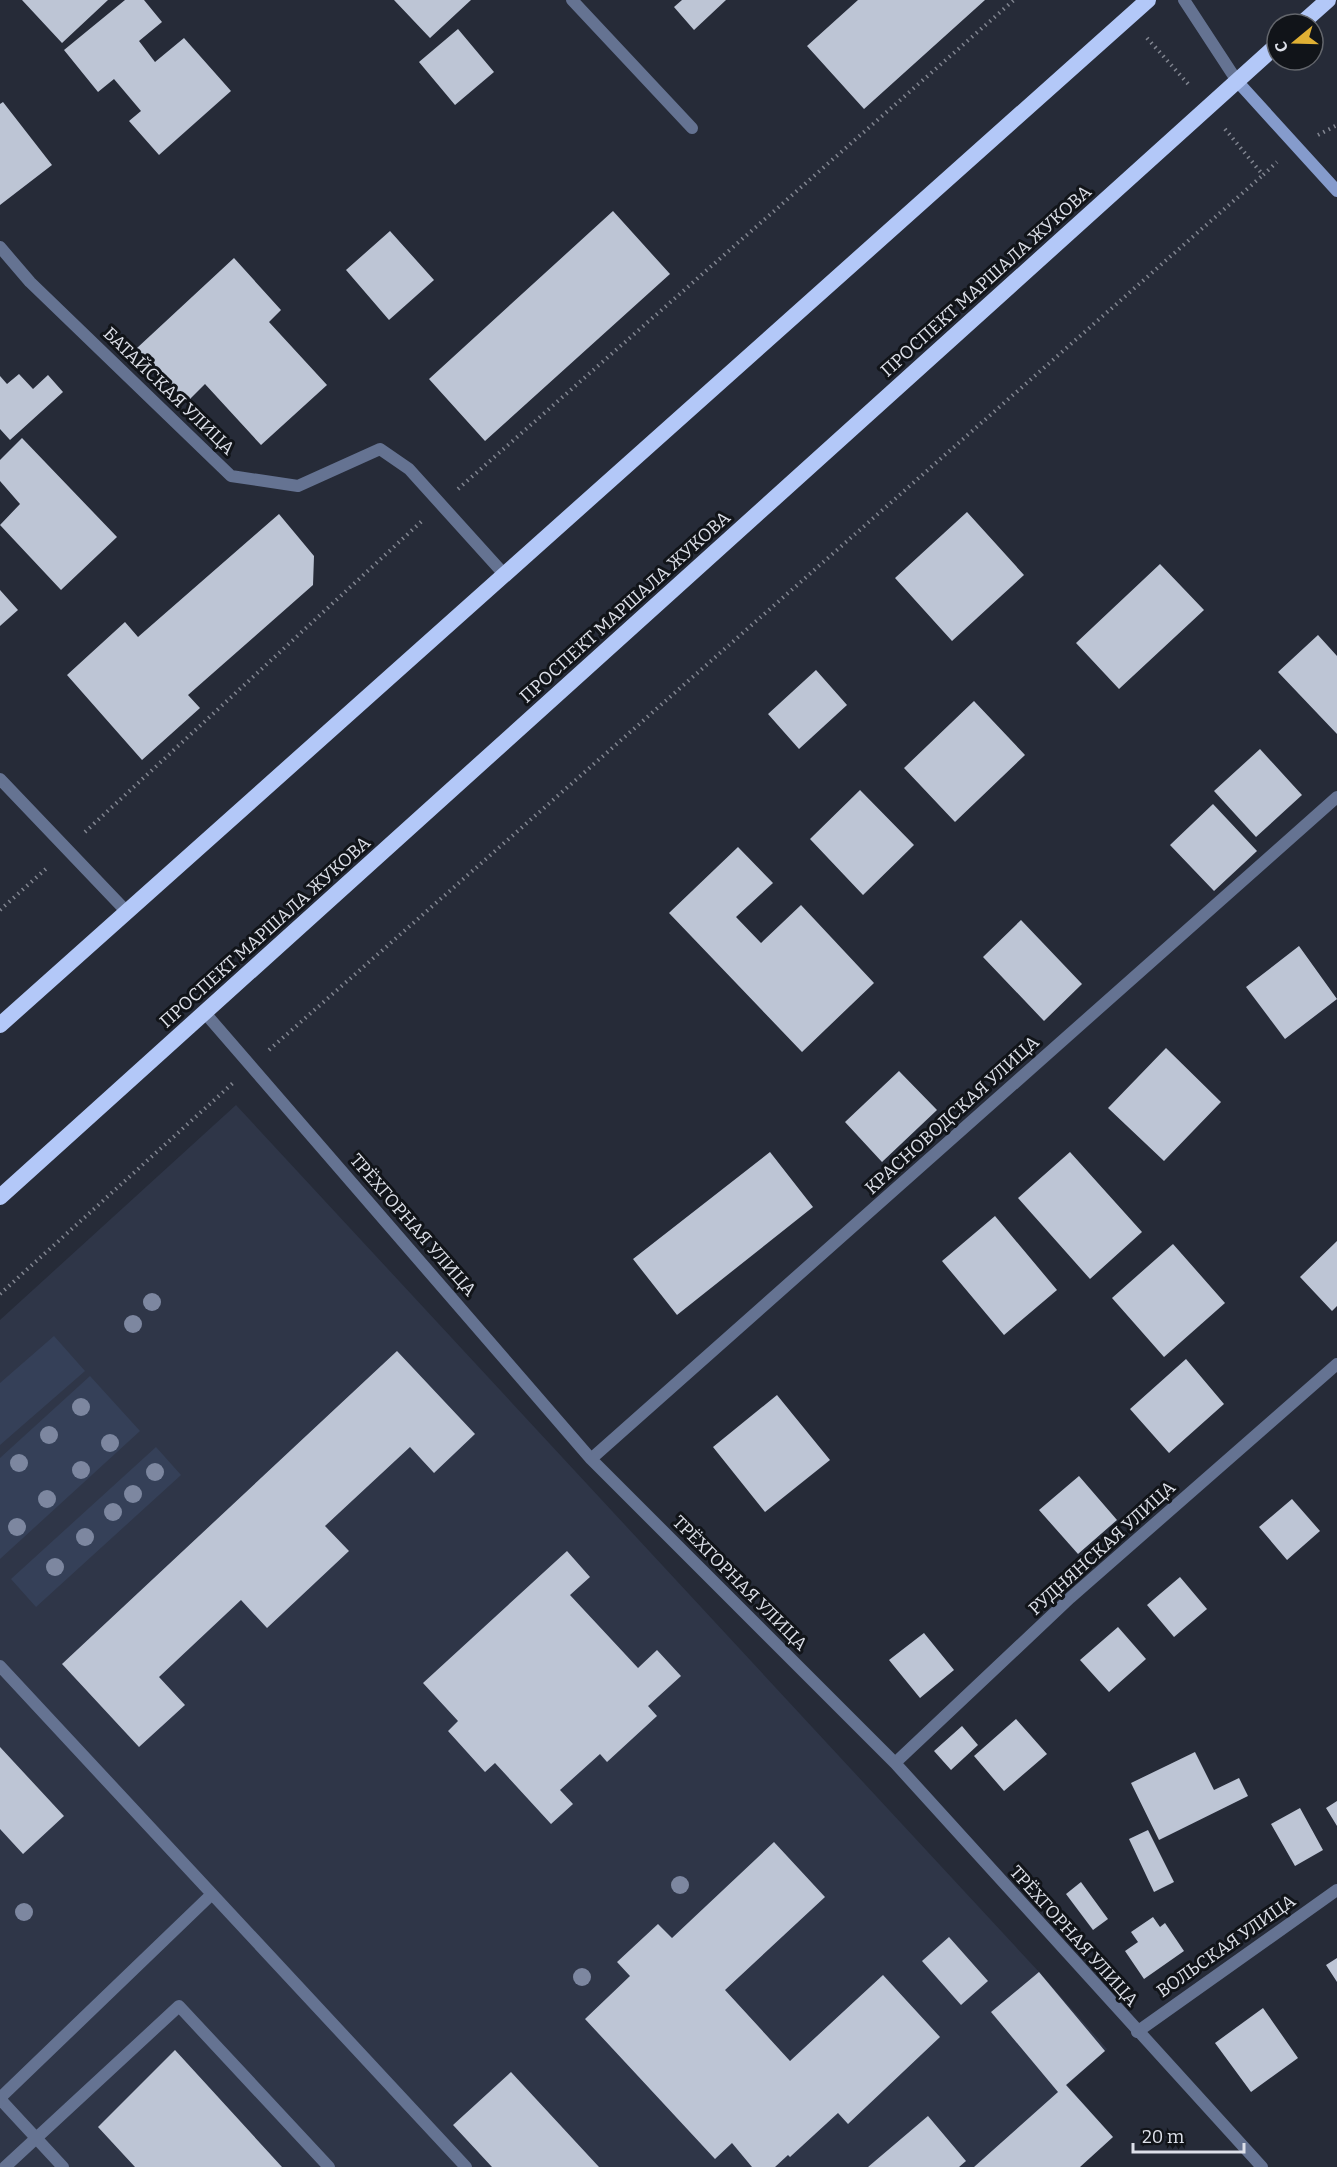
<svg xmlns="http://www.w3.org/2000/svg" width="1337" height="2167" viewBox="0 0 1337 2167" font-family="Bitter,serif">
  <style>
    .built { fill: #2f3648 }
    .green { fill: #354058 }
    .building { fill: #bdc5d5 }
    .lines { fill: none; stroke-linecap: round; stroke-linejoin: round }
    .path { stroke: #818590; stroke-width: 4; stroke-dasharray: 1.5 4.5; stroke-linecap: butt }
    .service { stroke: #657392; stroke-width: 12 }
    .minor { stroke: #657392; stroke-width: 12 }
    .secondary { stroke: #859bcc; stroke-width: 12 }
    .trunk { stroke: #b3c8f8; stroke-width: 16 }
    .tree { fill: #7d87a0 }
    .labels { text-anchor: middle; stroke-width: 6; stroke-linejoin: round; paint-order: stroke }
    .street-label { font-size: 18px; fill: #dde0e9; stroke: #111419 }
  </style>
  <rect width="100%" height="100%" fill="#262b38"/>
  <!-- built -->
  <path class="built" d="M236,1105l803,867 68,77 -40,36 46,52 -33,30h-1080v-847z"/>
  <!-- green -->
  <path class="green" d="M54,1336l31,35 -85,74v-62z
    M90,1376l50,55 -140,128v-101z
    M156,1447l25,28 -145,132 -25,-28z"/>
  <!-- building -->
  <path class="building" d="M22,0h86l-46,43z
    M125,0h19l18,22 -23,19 16,21 29,-24 47,53 -72,64 -30,-34 12,-10 -27,-32 -16,13 -34,-42z
    M394,0h77l-41,38z
    M682,0h44l-32,30 -20,-23z
    M858,0h127l-121,109 -57,-63z
    M458,29l36,43 -39,33 -36,-43z
    M3,102l49,63 -52,40v-101z
    M613,211l57,63 -185,167 -56,-62z
    M390,231l44,49 -45,40 -43,-50z
    M234,258l47,52 -12,12 58,63 -66,60 -56,-61 -18,18 -50,-54z
    M19,374l14,15 15,-14 15,17 -53,48 -10,-11v-53l7,8z
    M22,438l95,99 -56,53 -61,-65 20,-21 -20,-23v-21z
    M967,512l57,63 -72,66 -57,-63z
    M279,514l35,42 -1,29 -125,110 12,13 -58,52 -75,-85 58,-53 13,15z
    M1160,564l44,46 -85,79 -43,-46z
    M0,590l18,20 -18,16z
    M1318,635l19,21v78l-59,-62z
    M816,670l31,35 -48,44 -31,-35z
    M974,701l51,54 -70,67 -51,-54z
    M1260,749l42,46 -46,42 -42,-46z
    M860,790l54,55 -51,50 -53,-56z
    M1213,804l44,47 -43,40 -44,-46z
    M738,847l35,36 -37,34 25,26 40,-38 73,78 -72,69 -133,-139z
    M1021,920l61,64 -38,37 -61,-64z
    M1299,946l38,53 -52,40 -39,-52z
    M1166,1048l55,54 -57,59 -56,-53z
    M899,1071l38,39 -55,52 -37,-40z
    M770,1152l43,55 -136,108 -44,-56z
    M1070,1152l72,80 -52,47 -72,-81z
    M995,1216l62,74 -53,45 -62,-74z
    M1337,1241v65l-5,5 -32,-34z
    M1173,1244l52,59 -61,54 -52,-59z
    M397,1351l78,83 -41,39 -24,-26 -85,79 24,25 -82,77 -26,-28 -82,77 26,28 -46,42 -77,-83z
    M1186,1359l38,45 -55,49 -39,-44z
    M777,1395l53,65 -65,52 -52,-65z
    M1079,1476l38,44 -39,34 -39,-44z
    M1292,1499l28,32 -33,29 -28,-33z
    M567,1551l23,26 -20,18 68,73 19,-18 24,26 -33,30 9,10 -50,46 -7,-8 -40,36 13,14 -22,20 -56,-61 -10,9 -37,-41 10,-10 -35,-38z
    M1180,1577l27,32 -33,28 -27,-32z
    M1118,1627l28,32 -37,33 -29,-32z
    M924,1633l30,37 -34,28 -31,-38z
    M1016,1719l31,35 -43,37 -30,-35z
    M962,1726l16,19 -27,25 -17,-19z
    M0,1747l64,69 -41,38 -23,-25z
    M1195,1752l19,38 25,-12 9,18 -89,44 -28,-57z
    M1337,1801v25l-11,-18z
    M1300,1808l23,42 -28,16 -24,-42z
    M1148,1830l26,52 -20,10 -25,-53z
    M774,1842l51,55 -100,93 65,71 93,-86 57,62 -92,87 -10,-11 -48,44 -2,-2 -13,12h-23l-20,-24 -17,16 -130,-140 45,-43 -13,-14 41,-38 14,14z
    M1081,1882l27,37 -15,11 -27,-36z
    M1153,1917l7,10 5,-4 19,28 -40,28 -19,-28 13,-9 -7,-10z
    M949,1937l39,44 -27,24 -39,-44z
    M1337,1958v24l-11,-17z
    M1039,1972l66,79 -39,34 47,52 -33,30h-106l84,-75 -67,-80z
    M1263,2008l35,50 -47,34 -36,-49z
    M175,2050l107,117h-147l-37,-40z
    M511,2072l88,95h-107l-39,-42z
    M928,2116l38,45 -7,6h-91z"/>
  <g class="lines">
    <!-- path -->
    <path class="path" d="M1147,38l43,48
      M1225,129l38,46 14,-13
      M1318,135l19,-10
      M458,489l556,-489
      M85,832l338,-312
      M0,910l49,-44
      M269,1050l994,-875
      M0,1294l233,-211"/>
    <!-- service -->
    <path class="service" d="M0,1666l466,501
      M0,2098l212,-204
      M0,2099l63,68
      M5,2167l174,-161 150,161"/>
    <!-- minor -->
    <path class="minor" d="M572,0l120,128
      M1184,0l53,81
      M0,247l30,35 201,194 67,10 82,-37 29,20 94,104
      M0,779l127,133
      M205,1013l386,446 304,304 367,404
      M591,1459l746,-662
      M895,1763l175,-165 267,-234
      M1137,2032l200,-142"/>
    <!-- secondary -->
    <path class="secondary" d="M1237,81l100,110"/>
    <!-- trunk -->
    <path class="trunk" d="M1301,24l27,-24
      M0,1025l1148,-1025
      M0,1197l1277,-1152"/>
  </g>
  <!-- trees -->
  <g class="tree">
    <circle cx="152" cy="1302" r="9"/>
    <circle cx="133" cy="1324" r="9"/>
    <circle cx="81" cy="1407" r="9"/>
    <circle cx="49" cy="1435" r="9"/>
    <circle cx="110" cy="1443" r="9"/>
    <circle cx="19" cy="1463" r="9"/>
    <circle cx="81" cy="1470" r="9"/>
    <circle cx="155" cy="1472" r="9"/>
    <circle cx="133" cy="1494" r="9"/>
    <circle cx="47" cy="1499" r="9"/>
    <circle cx="113" cy="1512" r="9"/>
    <circle cx="17" cy="1527" r="9"/>
    <circle cx="85" cy="1537" r="9"/>
    <circle cx="55" cy="1567" r="9"/>
    <circle cx="680" cy="1885" r="9"/>
    <circle cx="24" cy="1912" r="9"/>
    <circle cx="582" cy="1977" r="9"/>
  </g>
  <g class="labels">
    <!-- street labels -->
    <g class="street-label">
      <text transform="translate(986 281) rotate(-42)" y="6">ПРОСПЕКТ МАРШАЛА ЖУКОВА</text>
      <text transform="translate(169 391) rotate(44)" y="6">БАТАЙСКАЯ УЛИЦА</text>
      <text transform="translate(625 607) rotate(-42)" y="6">ПРОСПЕКТ МАРШАЛА ЖУКОВА</text>
      <text transform="translate(265 932) rotate(-42)" y="6">ПРОСПЕКТ МАРШАЛА ЖУКОВА</text>
      <text transform="translate(952 1115) rotate(-42)" y="6">КРАСНОВОДСКАЯ УЛИЦА</text>
      <text transform="translate(413 1225) rotate(49)" y="6">ТРЁХГОРНАЯ УЛИЦА</text>
      <text transform="translate(1102 1548) rotate(-42)" y="6">РУДНЯНСКАЯ УЛИЦА</text>
      <text transform="translate(740 1583) rotate(45)" y="6">ТРЁХГОРНАЯ УЛИЦА</text>
      <text transform="translate(1074 1936) rotate(48)" y="6">ТРЁХГОРНАЯ УЛИЦА</text>
      <text transform="translate(1226 1946) rotate(-35)" y="6">ВОЛЬСКАЯ УЛИЦА</text>
    </g>
  </g>
  <!-- north arrow -->
  <g transform="translate(1295 42) rotate(251)"><circle r="28" fill="#111419" stroke="#63666c" stroke-width="1.5"/>
  <path d="M0-4.5L10 22L0 15L-10 22Z" fill="#e0b034"/>
  <text y="-9" font-size="16" font-weight="bold" text-anchor="middle" fill="#dde0e9">С</text>
  </g>
  <!-- scale -->
  <path d="M1133 2143v9h111v-9" fill="none" stroke="#dde0e9" stroke-width="3"/>
  <text x="1142" y="2143" font-size="18" fill="#dde0e9" stroke="#111419" stroke-width="4.5" paint-order="stroke">20 m</text>
</svg>
